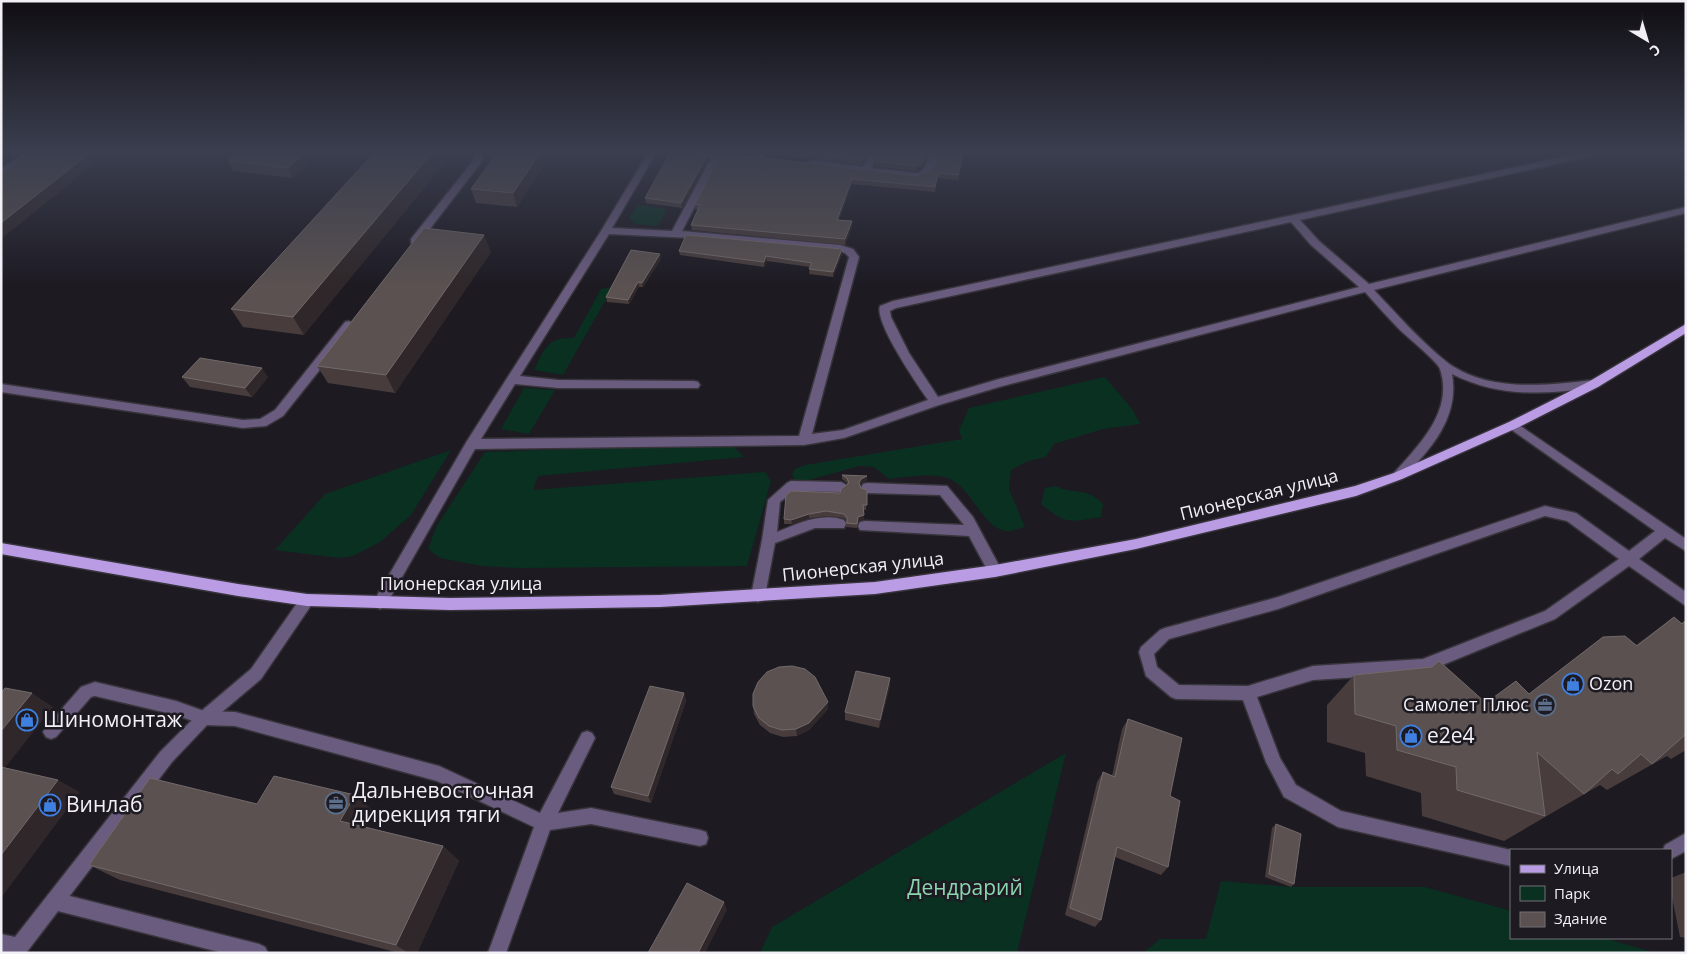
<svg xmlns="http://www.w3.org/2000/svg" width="1687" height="954" viewBox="0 0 1687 954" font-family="'Open Sans',sans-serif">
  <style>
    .green { fill: #093020 }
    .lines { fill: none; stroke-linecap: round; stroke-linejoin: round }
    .lane-casing { stroke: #37343b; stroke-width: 3 }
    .street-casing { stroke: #37343b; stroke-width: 3 }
    .primary-casing { stroke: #37343b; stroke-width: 3 }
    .lane { fill: #6a5c7e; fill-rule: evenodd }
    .street { fill: #6a5c7e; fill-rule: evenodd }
    .primary { fill: #ba9ce5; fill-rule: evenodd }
    .wall { fill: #483d3c }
    .shaded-wall { fill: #2f2729 }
    .building { fill: #5a5150; stroke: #726a6a }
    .labels { text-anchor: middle; stroke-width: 5; stroke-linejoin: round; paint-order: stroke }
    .street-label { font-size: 18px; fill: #f2f0f6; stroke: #1d1a22 }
    .poi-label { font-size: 18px; fill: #f2f0f6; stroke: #1d1a22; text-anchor: start }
    .near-poi-label { font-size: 21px; fill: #f2f0f6; stroke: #1d1a22; text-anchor: start }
    .near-park-label { font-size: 21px; fill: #89d6af; stroke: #1d1a22 }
  </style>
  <rect width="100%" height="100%" fill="#1d1a22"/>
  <!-- green -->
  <path class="green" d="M638,205l26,4 2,3 -9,14 -21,-2 -7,-6z
    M613,287l-50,88 -29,-5c11,-22 13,-33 40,-32l27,-49z
    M1105,377l28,33 7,14 -37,5 -49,15 -8,13 -18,4 -17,9 -2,19 16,38c-5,1 -14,5 -19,4 -24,-3 -35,-46 -59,-53 -16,-5 -41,-1 -58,1l-15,-12 -15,-1 -50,14h-14l-3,-6 3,-5 10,-4 157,-26 -3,-9 10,-22z
    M524,388l31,2 -26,44 -28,-5z
    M731,444l13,13 -206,19 -5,14 232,-18 6,9 -24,85 -228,2 -38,-2 -41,-8 -12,-9 8,-22 49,-75z
    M451,450l-40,65 -31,27 -27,14 -14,2 -64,-8 50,-56z
    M1056,486c18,9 32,1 47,18l-2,13c-31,5 -35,8 -60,-13l4,-16z
    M1066,753l-49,200h-257l12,-26z
    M1221,881l70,6h134l86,24v27h93l52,15h-513l17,-14h46z"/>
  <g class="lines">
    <!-- lane casing -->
    <g class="lane-casing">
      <path id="lane" d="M24,153h9l-32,23v-7z
        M474,153h8v8l-63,82h-8v-4l62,-78z
        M648,153h8l-44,75 60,3 39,-73 -9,-3 -1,-2h37l4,3 -1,2h-21l-38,73 158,14 13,4 6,8 -47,177 31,-4 85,-30c-11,-16 -54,-78 -48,-94l13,-5 688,-148h15l-4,3 -292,64 19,21 50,43 317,-77v6l-312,77c23,24 47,52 74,73 42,30 99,22 146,17l6,4 -6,4c-51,6 -94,10 -142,-14 8,44 -22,76 -50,105h-8l-2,-3 2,-3c25,-28 60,-62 46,-104 -3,-8 -33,-32 -41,-40 -12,-12 -23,-25 -34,-37l-366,95 -60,18 -95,33 -40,7 -329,4 -90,158 -5,2 -5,-2 -2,-4 2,-4 92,-158 134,-210zM1291,222l20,23 48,42 -360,92 -61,18 -29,-44 -18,-36 -1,-6 6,-3zM609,234l83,4 147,13 6,2 4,4 -50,179 -318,3 34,-55 43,4h140l2,-3 -2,-3 -4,-1 -136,-1 -38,-4z
        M756,153h8l-3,6 -3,1 -5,-3z
        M869,153h8l-5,15 44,5c11,-2 10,-11 13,-20h8c-3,17 -3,22 -21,26l-104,-13 -5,-3 5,-3 51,7z
        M349,321l5,4 -1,3 -70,88 -17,10 -23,2 -242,-36v-8l242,36 17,-1 15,-9 70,-88z
        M1513,421l173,118v12l-21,-13 -26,21 47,33v14l-57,-40 -74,53 -132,54 -110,7 -56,17 23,61 16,27 45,26 170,39v16l-173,-39 -54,-30 -18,-35 -23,-62 -67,-1 -5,-2 -25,-21 -7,-24 2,-5 19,-17 5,-2 113,-31 267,-91 31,7 53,38 26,-20 -146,-103 -2,-3zM1545,516l22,5 52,38 -74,52 -122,48 -110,7 -65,20 -69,-1 -22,-18 -3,-13 15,-15 109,-30z
        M791,481l50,1 4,2 2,3 -2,3 -4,2 -47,-1 -14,11 -3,30c21,-8 43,-20 67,-12l2,4 -2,4h-29l-40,15 -10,53 -2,4 -5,2 -5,-2 -2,-4 11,-56 6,-40 19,-17z
        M867,483l80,3 26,31 29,54 -2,4 -5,2 -5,-2 -21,-39 -109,-6 -2,-4 2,-4 5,-1 99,4 -24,-30 -73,-2 -4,-1 -2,-4 2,-4z
        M95,682l81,19 28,10 31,1 204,54 101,47 42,-80 5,-2 5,2 3,5 -37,75 33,-5 109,22 6,2 2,6 -2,6 -6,2 -109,-22 -41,6 -44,123h-18l46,-126 -97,-46 -202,-55 -31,-1 -28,-10 -81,-19 -4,1 -35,40 -5,2 -5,-2 -3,-5 3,-5 35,-40z
        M1686,833v18l-15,8v-9h-8l2,-5z
        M54,892l205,52 6,3 3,6h-45l-169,-43 -6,-3 -3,-6 3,-6z"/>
    </g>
    <!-- street casing -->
    <g class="street-casing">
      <path id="street" d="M307,594l5,2 2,4 -2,4 -51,75 -52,44 -37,39 -146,191 -25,-1v-18l14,3 145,-185 39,-39 52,-44 51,-73z"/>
    </g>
    <!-- primary casing -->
    <g class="primary-casing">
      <path id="primary" d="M1686,324v9l-88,54 -81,41 -115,51 -46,17 -220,53 -141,28 -120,17 -215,13 -210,3 -143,-4 -69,-10 -237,-42v-11l237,41 69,10 143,4 210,-3 215,-13 120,-17 141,-26 219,-53 39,-13 115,-51 81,-41z"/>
    </g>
    <!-- lane -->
    <use href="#lane" class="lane"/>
    <!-- street -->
    <use href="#street" class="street"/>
    <!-- primary -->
    <use href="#primary" class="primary"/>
  </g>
  <!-- wall -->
  <path class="wall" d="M318,153l-25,25 -60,-7 -5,-10z
    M374,153l-70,182 -61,-8 -12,-18z
    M762,153h105l-5,12z
    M878,153l45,14 -7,4 -41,-5v-5z
    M964,153l-6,27 -21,-2 -2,14 -83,-8 -13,36 13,7 -7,18 -153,-15 -1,-5 7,-15 -3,-1v-5l25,-49 196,21 12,-4 6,-5z
    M708,154v5l-26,49 -36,-5 -1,-5z
    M547,160l-30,47 -41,-4 -5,-14z
    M679,251l163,3 -9,23 -24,-3 1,-7 -43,-6 -3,6 -84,-12z
    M491,252l-96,141 -67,-10 -11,-17z
    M661,259l-18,28h-4l-10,17 -22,-2 -1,-5z
    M182,377h86l-16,20 -62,-10z
    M842,475l25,1v4l-6,3 -1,2 1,3 6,2 -1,20h-3l1,9 -6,2 -1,7 -11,-1 1,-5 -3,-4 -18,-2 -17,2 -17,6h-8v-5l56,-26 7,-8v-2l-5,-4z
    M1674,617l7,6 5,-3v130l-15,9 -4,-3 -60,34 -7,-5 -96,56 -82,-25 -1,-23 -55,-17 -1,-23 -38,-11v-37l27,-30 132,28 43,-9 107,-49z
    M890,686l-11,42 -34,-8v-8z
    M684,693l2,8 -35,102 -37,-9 -3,-7z
    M828,702v7l-19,21 -12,6 -14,1 -13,-4 -10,-8 -6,-11 -1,-8z
    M1128,719l42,77 -2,71 -7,8 -46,-18 -14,63 -6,7 -30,-12 32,-133 6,-10 9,4 10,-47z
    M355,795l19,17 -9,15 78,19 16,15 -42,92h-18l-279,-73 -31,-15 168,-61z
    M1276,824l18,60 -3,3 -26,-10 7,-49z
    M1686,872v66l-6,-1 -9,-45v-14z"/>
  <!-- shaded-wall -->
  <path class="shaded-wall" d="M90,153h18l-107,86v-16z
    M304,153h14l-25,25 -5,-10z
    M432,153h21l-149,182 -11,-18z
    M540,153h5l2,7 -30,47 -4,-14z
    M865,153h2l-5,12v-5z
    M926,153h1l-4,14 -7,4v-5z
    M708,154v5l-26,49 -1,-5z
    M852,179v5l-15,41v-5z
    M852,221v6l-7,18v-6z
    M484,235l7,17 -96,141 -9,-18z
    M842,249v5l-9,23v-5z
    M660,254l1,5 -18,28 -1,-4z
    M766,256l1,5 -3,6v-5z
    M638,282l1,5 -10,17 -1,-4z
    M262,368l6,9 -16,20 -7,-9z
    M867,476v4l-6,3 -2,4v-4l2,-4z
    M809,514v4l-17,6 -1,-4z
    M864,515v4l-6,2 -1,7 1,-11z
    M890,678v8l-11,42 1,-8z
    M32,693l21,14 -52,66v-42z
    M684,693l2,8 -35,102 -3,-7z
    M828,702v7l-19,21 -12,6 -1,-7z
    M58,780l22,12 -79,106v-43z
    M355,795l19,17 -14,25 -20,-16z
    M443,846l16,15 -42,92h-9l-12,-8z
    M724,902l3,8 -22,43h-7z"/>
  <!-- building -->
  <path class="building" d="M28,153h62l-89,70v-50z
    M237,153h67l-16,15 -60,-7z
    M374,153h58l-139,164 -62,-8z
    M497,153h43l-27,40 -42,-4z
    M670,153h35l3,1 -27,49 -36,-5z
    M804,153h61l-3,7z
    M878,153h48l-3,9 -7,4 -41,-5z
    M937,153h26l-5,22 -20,-2 -3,14 -83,-8 -15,41 15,1 -7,18 -154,-14 9,-20 -5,-1 25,-49 37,2 159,19 12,-4 6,-5z
    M424,228l60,7 -98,140 -69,-9z
    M686,235l156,14 -9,23 -24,-3 3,-6 -46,-7 -2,6 -85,-11z
    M631,250l29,4 -18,29 -4,-1 -10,18 -22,-3z
    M200,358l62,10 -17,20 -63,-11z
    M842,475l25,1 -6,3 -2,4 2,5 6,2v15h-4l1,10 -6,2 -1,7 -11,-1 2,-4 -4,-5 -18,-3 -17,3 -18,6 -7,-1 2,-24 5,-4 49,2 1,-4 8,-6 -2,-5z
    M1674,617l8,7 4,-3v113l-34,30 -11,-10 -23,20 -6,-5 -28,25 -47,-42 8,64 -88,-26 -1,-23 -59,-17 -1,-24 -41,-12 -1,-39 78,-8 7,-6 47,42 30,-22 13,13 74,-57 22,-1 12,10z
    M792,666l13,3 10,8 13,25 -19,21 -13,6 -14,1 -13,-4 -10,-8 -6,-12v-12l5,-12 9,-10 12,-5z
    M856,671l34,7 -10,42 -35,-8z
    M650,686l34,7 -36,103 -37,-9z
    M5,688l27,5 -31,38v-38z
    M1128,719l54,19 -12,58 10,5 -12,66 -51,-20 -16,73 -31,-12 33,-136 12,5z
    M1,767l57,13 -57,75z
    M274,776l81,19 -15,26 103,25 -47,99 -307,-80 61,-87 107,26z
    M1276,824l25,10 -7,50 -25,-10z
    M687,883l37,19 -26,51h-50z"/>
  <!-- sky -->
  <linearGradient id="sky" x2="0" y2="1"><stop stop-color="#100e13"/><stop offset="0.53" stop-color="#3a3e4f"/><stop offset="1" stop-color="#3a3e4f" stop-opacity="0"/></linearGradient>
  <rect width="1687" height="286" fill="url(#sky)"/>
  <!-- icons -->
  <defs>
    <g id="shop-ring" transform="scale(1.125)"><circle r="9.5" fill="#1d1a22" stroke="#3f7fe0" stroke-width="1.5"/><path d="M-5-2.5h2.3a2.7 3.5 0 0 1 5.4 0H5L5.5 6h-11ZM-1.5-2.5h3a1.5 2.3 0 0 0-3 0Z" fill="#3f7fe0"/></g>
    <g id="office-ring" transform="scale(1.125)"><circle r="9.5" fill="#1d1a22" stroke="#5c6f8a" stroke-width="1.5"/><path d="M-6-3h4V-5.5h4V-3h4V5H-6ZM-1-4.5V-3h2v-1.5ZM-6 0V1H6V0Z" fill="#5c6f8a"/></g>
  </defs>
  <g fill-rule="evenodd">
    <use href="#shop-ring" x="1573" y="684"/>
    <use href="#office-ring" x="1545" y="705"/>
    <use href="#shop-ring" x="27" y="720"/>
    <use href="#shop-ring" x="1411" y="736"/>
    <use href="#office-ring" x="336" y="803"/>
    <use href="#shop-ring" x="50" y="805"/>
  </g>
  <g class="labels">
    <!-- street labels -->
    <g class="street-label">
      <text transform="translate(1259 495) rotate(-14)" y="6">Пионерская улица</text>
      <text transform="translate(863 567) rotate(-6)" y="6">Пионерская улица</text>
      <text x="461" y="590">Пионерская улица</text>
    </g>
    <!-- poi labels -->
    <g class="poi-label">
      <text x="1589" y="690">Ozon</text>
      <text x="1529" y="711" text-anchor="end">Самолет Плюс</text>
    </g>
    <!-- near-poi labels -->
    <g class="near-poi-label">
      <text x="43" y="727">Шиномонтаж</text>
      <text x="1427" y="743">е2е4</text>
      <text x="352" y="798">Дальневосточная<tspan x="352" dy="24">дирекция тяги</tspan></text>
      <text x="66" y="812">Винлаб</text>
    </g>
    <!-- near-park labels -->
    <g class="near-park-label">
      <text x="965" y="895">Дендрарий</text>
    </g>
  </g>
  <!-- border -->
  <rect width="1687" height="954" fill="none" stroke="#f2f0f6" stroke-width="5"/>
  <!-- legend -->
  <rect x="1510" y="849" width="162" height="90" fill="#1d1a22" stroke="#727077"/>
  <rect x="1520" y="865" width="25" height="8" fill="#ba9ce5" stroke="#727077"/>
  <text x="1554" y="874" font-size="15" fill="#f2f0f6">Улица</text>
  <rect x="1520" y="886" width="25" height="15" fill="#093020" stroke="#727077"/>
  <text x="1554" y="899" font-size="15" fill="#f2f0f6">Парк</text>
  <rect x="1520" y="912" width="25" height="15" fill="#5a5150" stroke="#727077"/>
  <text x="1554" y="924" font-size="15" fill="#f2f0f6">Здание</text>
  <!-- north arrow -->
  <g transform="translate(1647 40) rotate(142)" stroke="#1d1a22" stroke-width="4" paint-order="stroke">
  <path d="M0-4L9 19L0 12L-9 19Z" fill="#f2f0f6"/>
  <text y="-8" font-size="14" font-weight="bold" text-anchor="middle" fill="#f2f0f6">С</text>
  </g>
</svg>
